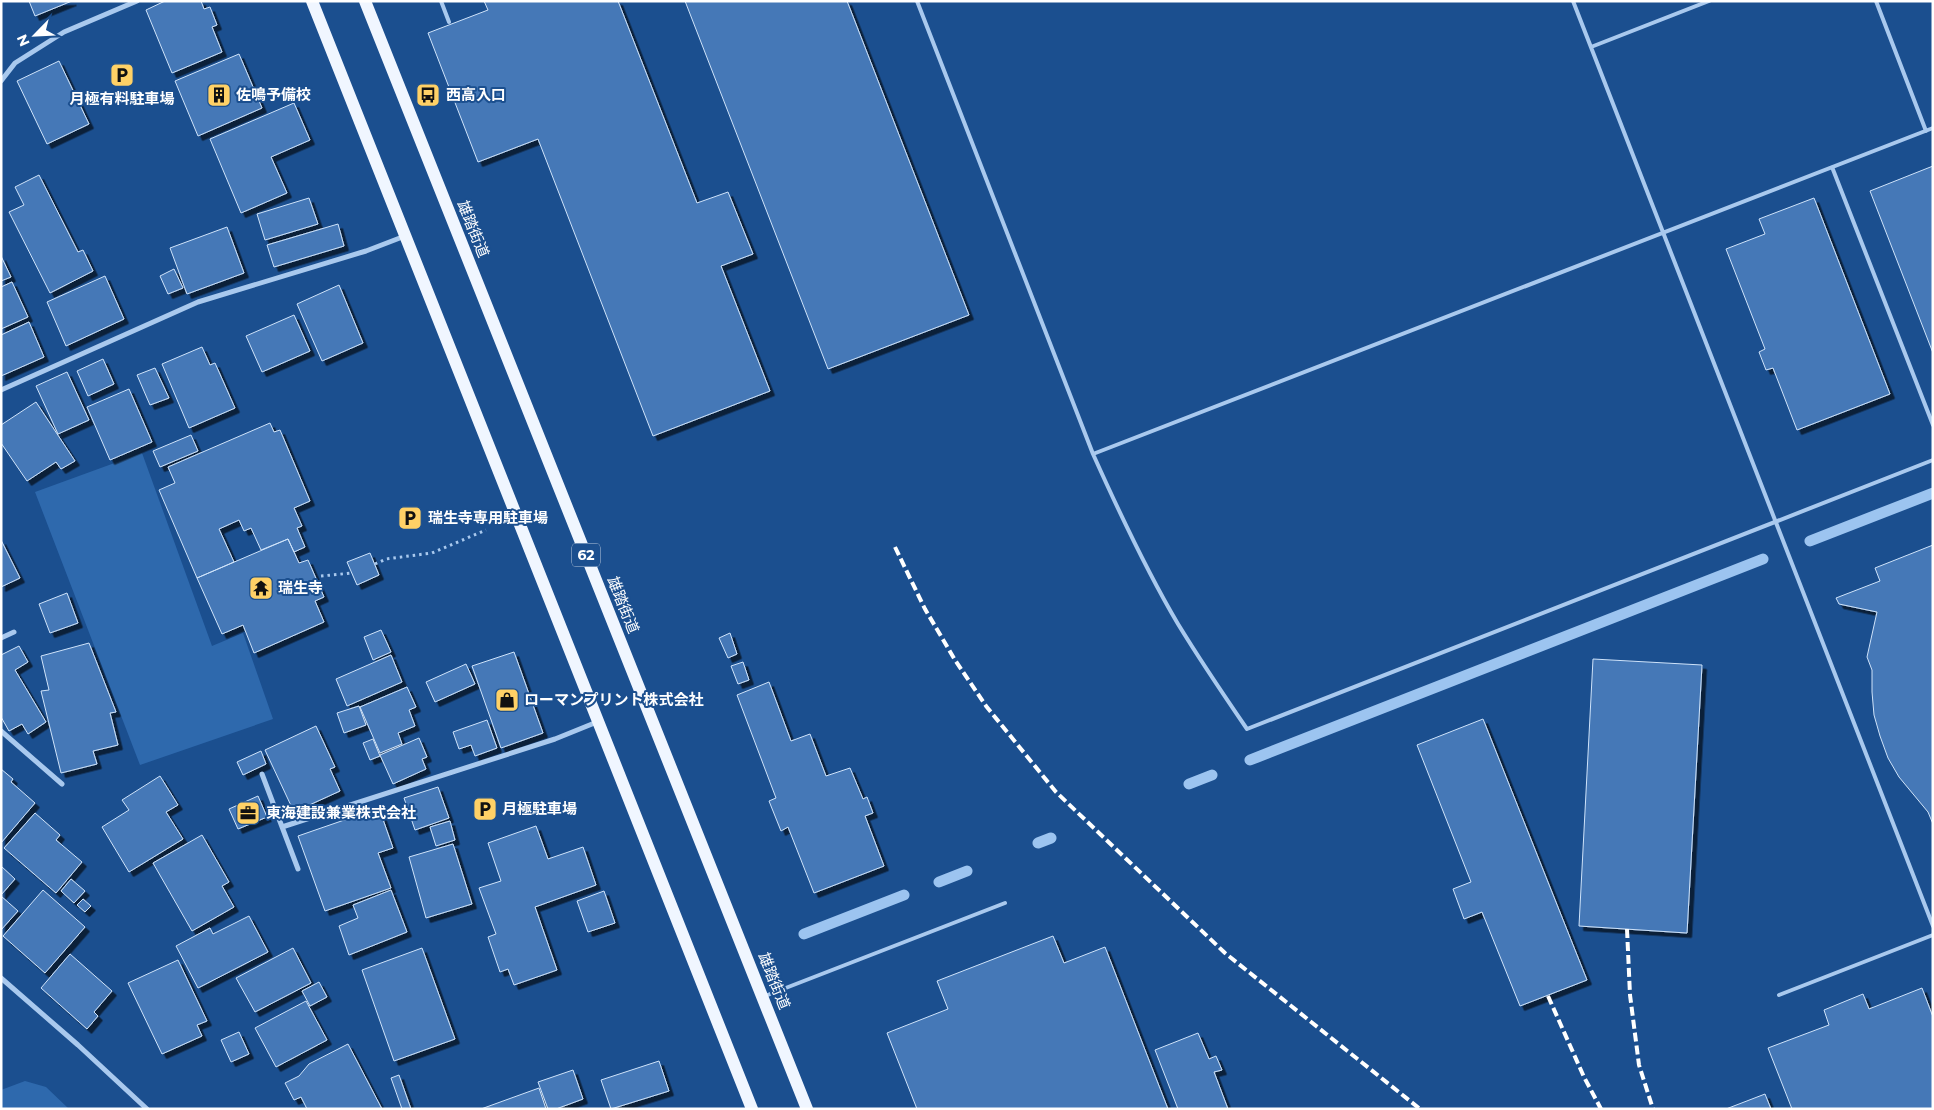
<svg xmlns="http://www.w3.org/2000/svg" width="1934" height="1110" viewBox="0 0 1934 1110" font-family="Montserrat,'Noto Sans JP',sans-serif">
  <style>
    .green { fill: #2e69ad }
    .lines { fill: none; stroke-linecap: round; stroke-linejoin: round }
    .stream { stroke: #9cc4f0; stroke-width: 11 }
    .building { fill: #4478b7; stroke: #cfe3fa; filter: url(#shadow) }
    .path { stroke: #a9c9ee; stroke-width: 3; stroke-dasharray: 2.5 4; stroke-linecap: butt }
    .service { stroke: #a9c9ee; stroke-width: 4 }
    .minor { stroke: #a9c9ee; stroke-width: 5 }
    .primary { stroke: #f0f6ff; stroke-width: 12 }
    .rail { stroke: #fff; stroke-width: 4; stroke-dasharray: 9 4; stroke-linecap: butt }
    .labels { text-anchor: middle; stroke-width: 4; stroke-linejoin: round; paint-order: stroke }
    .shield { fill: #1b4f8f; stroke: #bbcadd; stroke-width: 1 }
    .shield-label { font-size: 14px; font-weight: bold; fill: #fff }
    .poi-label { font-size: 15px; font-weight: bold; fill: #fff; stroke: #1b4f8f; text-anchor: start }
    .street-label { font-size: 15px; fill: #fff; stroke: #1b4f8f }
  </style>
  <defs>
    <filter id="shadow"><feDropShadow dx="4.5" dy="4.5" stdDeviation="0" flood-color="#0009"/></filter>
  </defs>
  <rect width="100%" height="100%" fill="#1b4f8f"/>
  <!-- green -->
  <path class="green" d="M142,453l70,193 31,-13 30,86 -133,46 -105,-273z
    M25,1081l21,6 23,22h-68v-19z"/>
  <g class="lines">
    <!-- stream -->
    <path class="stream" d="M1810,541l123,-48
      M1250,760l513,-201
      M1189,784l23,-9
      M1038,843l13,-5
      M939,882l28,-11
      M804,934l100,-39"/>
  </g>
  <!-- building -->
  <path class="building" d="M29,1h43l-37,15z
    M165,1h36l3,8 6,-2 7,18 -5,2 10,25 -50,21 -26,-63z
    M484,1h134l79,202 31,-11 25,62 -32,12 49,125 -117,45 -115,-297 -60,23 -50,-129 60,-23z
    M685,1h162l122,314 -141,54z
    M239,54l23,54 -64,28 -23,-55z
    M59,61l30,63 -42,20 -30,-63z
    M294,103l16,37 -39,17 16,36 -46,20 -31,-74z
    M1933,166v187l-63,-162z
    M39,175l39,77 5,-2 10,21 -43,22 -41,-81 15,-7 -9,-18z
    M309,198l9,26 -53,16 -8,-26z
    M1814,198l76,196 -93,36 -24,-62 -7,2 -7,-18 6,-3 -39,-100 39,-15 -6,-15z
    M338,224l6,22 -70,21 -7,-22z
    M227,227l17,46 -57,21 -17,-46z
    M1,256l10,21 -10,4z
    M174,269l9,19 -15,6 -8,-18z
    M105,276l19,43 -58,27 -19,-44z
    M12,282l16,35 -27,12v-42z
    M339,285l24,58 -41,18 -25,-57z
    M294,315l16,36 -48,21 -16,-36z
    M29,322l15,35 -43,19v-41z
    M202,347l8,18 5,-2 20,45 -46,20 -27,-64z
    M103,359l11,25 -26,12 -11,-25z
    M155,368l14,30 -19,7 -13,-30z
    M67,372l22,48 -31,14 -22,-48z
    M129,389l23,53 -42,18 -23,-53z
    M36,402l39,59 -14,8 -5,-7 -29,19 -26,-38v-18z
    M270,423l4,9 6,-2 30,71 -16,7 8,18 -5,2 8,19 -11,5 -6,-13 -27,11 -10,-22 -7,3 -5,-11 -20,9 15,33 -37,16 -38,-88 16,-7 -7,-16z
    M191,435l7,16 -38,16 -7,-16z
    M288,539l11,24 9,-3 16,37 -9,4 9,21 -70,31 -11,-28 -21,9 -25,-56z
    M1,540l19,38 -19,9z
    M1933,545v279l-5,-12 -29,-35 -11,-19 -8,-22 -6,-21 -2,-23v-22l-5,-13 10,-45 -38,-8 -3,-6 44,-17 -5,-13z
    M370,553l9,22 -22,10 -10,-23z
    M67,593l11,30 -28,10 -11,-29z
    M381,630l10,22 -18,8 -9,-23z
    M730,633l7,21 -9,4 -9,-20z
    M89,643l27,69 -6,1 8,32 -25,6 4,13 -36,9 -20,-82 8,-1 -8,-34z
    M19,646l9,16 -13,8 31,52 -18,12 -6,-10 -13,7 -8,-14v-62z
    M514,652l29,81 -42,15 -29,-82z
    M391,655l11,27 -55,24 -11,-27z
    M1593,659l109,6 -15,268 -108,-7z
    M743,662l6,18 -11,4 -7,-18z
    M466,664l9,20 -40,18 -9,-20z
    M769,682l22,59 19,-7 16,42 24,-8 13,31 4,-2 6,16 -8,3 19,50 -70,27 -26,-66 -7,4 -12,-30 7,-3 -39,-103z
    M407,687l9,20 -7,3 6,16 -17,7 4,11 -22,9 -20,-46z
    M359,706l7,19 -22,8 -7,-20z
    M1483,719l104,261 -67,26 -38,-94 -18,7 -11,-30 18,-7 -54,-137z
    M487,720l10,28 -22,8 -4,-11 -12,4 -6,-17z
    M316,726l19,41 -5,2 10,22 -46,21 -29,-62z
    M419,738l8,19 -5,2 4,10 -33,15 -13,-29z
    M373,739l7,17 -10,4 -7,-17z
    M261,751l5,13 -23,11 -6,-13z
    M1,769l12,10 -2,3 24,21 -34,40z
    M160,776l18,29 -12,7 17,27 -54,33 -27,-45 27,-17 -7,-10z
    M438,787l11,31 -34,12 -11,-32z
    M258,796l9,21 -29,12 -9,-20z
    M379,808l14,40 -15,5 13,35 -66,23 -27,-75z
    M35,813l25,22 -4,5 26,22 -26,31 -52,-45z
    M450,821l5,19 -19,6 -6,-19z
    M536,826l12,33 35,-12 13,38 -61,22 22,63 -43,15 -6,-16 -8,3 -12,-35 8,-3 -17,-46 22,-7 -13,-38z
    M202,835l27,47 -7,4 12,21 -42,24 -39,-68z
    M453,844l19,60 -46,14 -17,-61z
    M1,866l14,13 -14,16z
    M71,879l14,12 -11,12 -13,-12z
    M43,890l42,37 -40,46 -42,-37z
    M391,890l16,42 -58,23 -10,-29 19,-8 -5,-13z
    M604,891l11,32 -27,9 -11,-31z
    M1,896l17,15 -17,19z
    M83,899l8,7 -6,6 -8,-7z
    M249,916l19,36 -70,36 -22,-42 34,-18 3,6z
    M1053,936l11,27 41,-16 63,162h-251l-30,-76 61,-24 -11,-28z
    M293,948l18,35 -56,29 -19,-34z
    M422,948l33,91 -61,22 -32,-91z
    M70,954l42,37 -18,21 4,4 -11,13 -46,-41z
    M178,960l29,61 -10,4 5,11 -40,18 -34,-71z
    M319,982l8,15 -17,9 -8,-15z
    M1922,988l11,29v92h-141l-24,-61 61,-23 -5,-15 39,-16 6,15z
    M306,1001l21,39 -51,27 -21,-39z
    M239,1032l10,22 -18,8 -10,-22z
    M1198,1033l11,26 7,-3 6,14 -8,2 14,37h-50l-23,-59z
    M348,1044l34,65h-75l-6,-12 -7,3 -9,-17 14,-7 10,-12z
    M659,1061l10,30 -58,18 -10,-29z
    M573,1070l10,29 -27,10h-8l-10,-27z
    M399,1075l12,34h-9l-11,-31z
    M539,1088l7,21h-65z
    M1765,1094l6,15h-45z"/>
  <g class="lines">
    <!-- path -->
    <path class="path" d="M375,564l11,-5 46,-6 54,-23
      M321,576l31,-3"/>
    <!-- service -->
    <path class="service" d="M441,1l8,21
      M917,1l176,453c26,58 53,116 85,170 22,36 45,70 69,105l686,-269
      M1573,1l360,925
      M1876,1l50,130
      M1591,47l118,-46
      M1832,167l101,258
      M1093,454l840,-326
      M1779,995l154,-60
      M765,996l240,-93"/>
    <!-- minor -->
    <path class="minor" d="M1,81l14,-18 49,-31 73,-31
      M1,390l197,-88 168,-51 39,-15
      M1,638l13,-6
      M1,731l61,53
      M262,774l36,95
      M282,827l273,-88 42,-17
      M1,978l77,67 69,64"/>
    <!-- primary -->
    <path class="primary" d="M312,1l440,1108
      M365,1l442,1108"/>
    <!-- rail -->
    <path class="rail" d="M895,547l30,62 30,51 31,46 70,86 169,161 195,156
      M1627,929l3,66 9,70 14,44
      M1548,996l36,81 17,32"/>
  </g>
  <!-- icons -->
  <defs>
    <g id="parking-square" transform="scale(1.25)"><rect x="-9" y="-9" width="18" height="18" rx="4" fill="#ffd166" stroke="#1b4f8f"/><path d="M-3.5-5.5H1a3.5 3.5 0 0 1 0 7H-1V5.5H-3.5ZM-1-3.4V-.6H.8a1.4 1.4 0 0 0 0-2.8Z" fill="#111"/></g>
    <g id="building-square" transform="scale(1.25)"><rect x="-9" y="-9" width="18" height="18" rx="4" fill="#ffd166" stroke="#1b4f8f"/><path d="M-4-6H4V6H1V3H-1V6H-4ZM-2.5-4.3h1.7v1.8h-1.7ZM.8-4.3h1.7v1.8H.8ZM-2.5-1h1.7V.8h-1.7ZM.8-1h1.7V.8H.8Z" fill="#111"/></g>
    <g id="bus-square" transform="scale(1.25)"><rect x="-9" y="-9" width="18" height="18" rx="4" fill="#ffd166" stroke="#1b4f8f"/><path d="M-5-6H5V4H4V6H2V4H-2V6H-4V4H-5ZM-3.5-4V0h7V-4ZM-3.5 1.2v1.5H-2V1.2ZM2 1.2v1.5H3.5V1.2Z" fill="#111"/></g>
    <g id="temple-square" transform="scale(1.25)"><rect x="-9" y="-9" width="18" height="18" rx="4" fill="#ffd166" stroke="#1b4f8f"/><path d="M0-6L5-2H3V0L6.5 2.5H4V6H1.5V3h-3V6H-4V2.5H-6.5L-3 0V-2H-5Z" fill="#111"/></g>
    <g id="shop-square" transform="scale(1.25)"><rect x="-9" y="-9" width="18" height="18" rx="4" fill="#ffd166" stroke="#1b4f8f"/><path d="M-5-2.5h2.3a2.7 3.5 0 0 1 5.4 0H5L5.5 6h-11ZM-1.5-2.5h3a1.5 2.3 0 0 0-3 0Z" fill="#111"/></g>
    <g id="office-square" transform="scale(1.25)"><rect x="-9" y="-9" width="18" height="18" rx="4" fill="#ffd166" stroke="#1b4f8f"/><path d="M-6-3h4V-5.5h4V-3h4V5H-6ZM-1-4.5V-3h2v-1.5ZM-6 0V1H6V0Z" fill="#111"/></g>
  </defs>
  <g fill-rule="evenodd">
    <use href="#parking-square" x="122" y="75"/>
    <use href="#building-square" x="219" y="95"/>
    <use href="#bus-square" x="428" y="95"/>
    <use href="#parking-square" x="410" y="518"/>
    <use href="#temple-square" x="261" y="588"/>
    <use href="#shop-square" x="507" y="700"/>
    <use href="#parking-square" x="485" y="809"/>
    <use href="#office-square" x="248" y="813"/>
  </g>
  <g class="labels">
    <!-- shield labels -->
    <rect class="shield" x="572" y="543.5" width="28" height="23" rx="4"/>
    <g class="shield-label">
      <text x="586" y="560">62</text>
    </g>
    <!-- poi labels -->
    <g class="poi-label">
      <text x="236" y="100">佐鳴予備校</text>
      <text x="446" y="100">西高入口</text>
      <text x="122" y="104" text-anchor="middle">月極有料駐車場</text>
      <text x="428" y="523">瑞生寺専用駐車場</text>
      <text x="278" y="593">瑞生寺</text>
      <text x="524" y="705">ローマンプリント株式会社</text>
      <text x="502" y="814">月極駐車場</text>
      <text x="266" y="818">東海建設兼業株式会社</text>
    </g>
    <!-- street labels -->
    <g class="street-label">
      <text transform="translate(473 229) rotate(68)" y="5">雄踏街道</text>
      <text transform="translate(623 605) rotate(68)" y="5">雄踏街道</text>
      <text transform="translate(774 981) rotate(68)" y="5">雄踏街道</text>
    </g>
  </g>
  <!-- border -->
  <rect width="1934" height="1110" fill="none" stroke="#ffffff" stroke-width="5"/>
  <!-- north arrow -->
  <g transform="translate(35 35) rotate(246)" stroke="#1b4f8f" stroke-width="4" paint-order="stroke">
  <path d="M0-4L9 19L0 12L-9 19Z" fill="#ffffff"/>
  <text y="-8" font-size="14" font-weight="bold" text-anchor="middle" fill="#ffffff">N</text>
  </g>
</svg>
